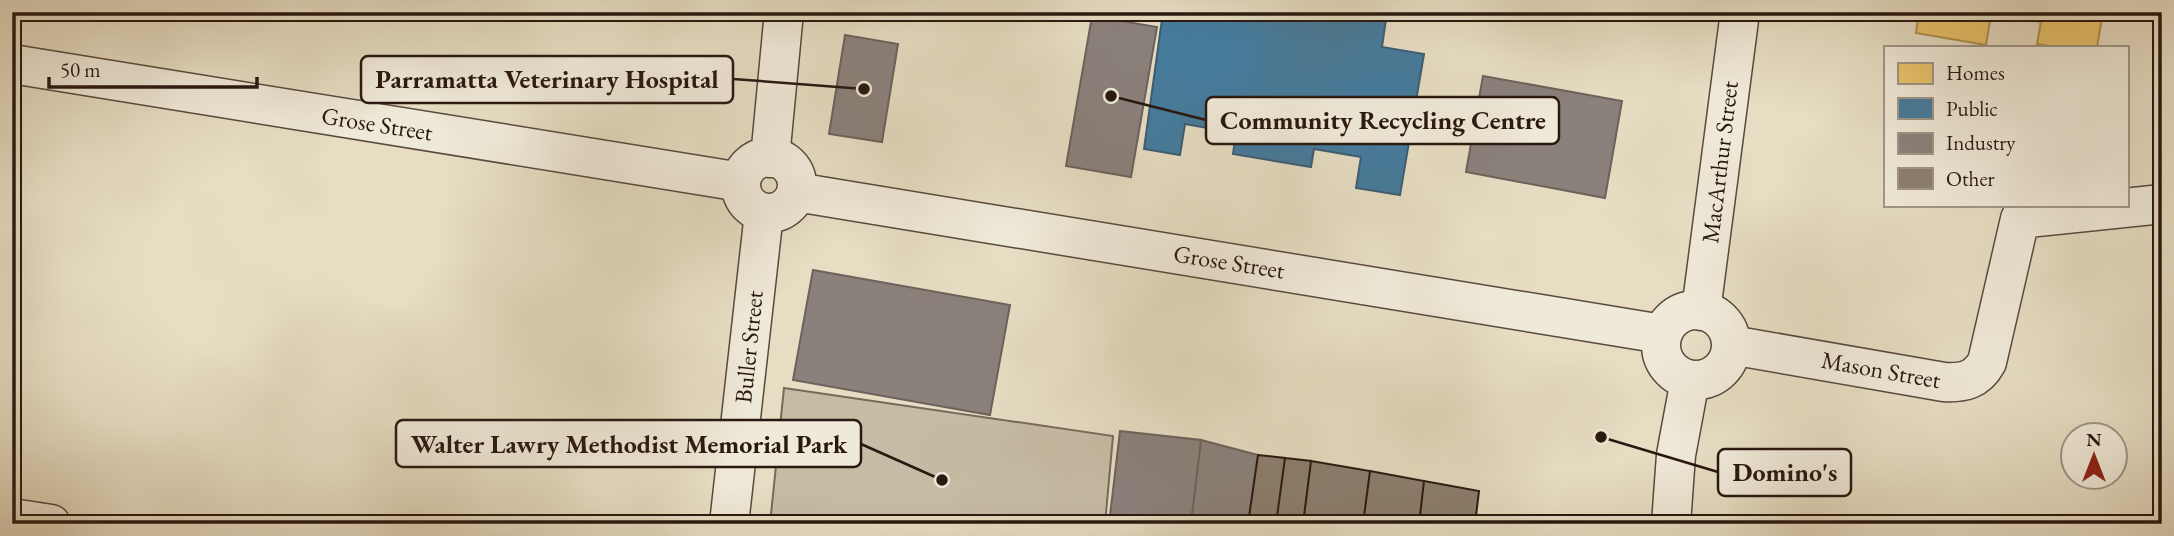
<svg xmlns="http://www.w3.org/2000/svg" width="2174" height="536" viewBox="0 0 2174 536" font-family="'EB Garamond',serif">
  <style>
    .green { fill: #c6bca5; stroke: #786a5b; stroke-width: 2 }
    .homes { fill: #e9c46a; stroke: #af904f; stroke-width: 2 }
    .public { fill: #457b9d; stroke: #3d5d73; stroke-width: 2 }
    .industry { fill: #8a817c; stroke: #6d625c; stroke-width: 2 }
    .building { fill: #8b7e6e; stroke: #291811; stroke-width: 2 }
    .lines { fill: none; stroke-linecap: round; stroke-linejoin: round }
    .minor-casing { stroke: #58493e; stroke-width: 41 }
    .minor { stroke: #efe9d8; stroke-width: 38 }
    .labels { text-anchor: middle; stroke-width: 7; stroke-linejoin: round; paint-order: stroke }
    .street-label { font-size: 24px; fill: #291811; stroke: #efe9d8 }
    .leader { fill: none; stroke: #291811; stroke-width: 2.5 }
    .callout-dot { fill: #291811; stroke: #efe9d8; stroke-width: 2.5 }
    .callout { fill: #efe9d8; stroke: #291811; stroke-width: 2.5 }
    .callout-label { font-size: 26px; text-anchor: middle; font-weight: bold; fill: #291811 }
  </style>
  <rect width="100%" height="100%" fill="#e6ddc3"/>
  <filter id="stains"><feTurbulence type="fractalNoise" baseFrequency=".00286" numOctaves="4"/><feColorMatrix values="0 0 0 0 .2 0 0 0 0 .09 0 0 0 0 .02 0 0 0 .5 -.17"/></filter>
  <radialGradient id="worn" r=".72"><stop offset=".6" stop-color="#630" stop-opacity="0"/><stop offset="1" stop-color="#630" stop-opacity=".3"/></radialGradient>
  <!-- green -->
  <path class="green" d="M784,388l329,48 -8,88h-335z"/>
  <!-- homes -->
  <path class="homes" d="M1919,12h184l-6,35h-43l-17,-3 4,-22 -50,-8 -5,31 -70,-12z
    M2160,496l2,1v27h-9z
    M1864,516l24,5 -1,3h-25z"/>
  <!-- public -->
  <path class="public" d="M1163,12h224l-5,35 42,7 -24,141 -44,-7 5,-31 -47,-8 -3,18 -78,-13 3,-21 -51,-9 -5,31 -36,-6z"/>
  <!-- industry -->
  <path class="industry" d="M1092,16l65,11 -26,150 -65,-11z
    M845,35l53,9 -16,98 -53,-8z
    M1483,76l139,25 -17,97 -139,-26z
    M813,270l197,35 -20,110 -197,-35z
    M1120,431l81,9 -10,84h-82z
    M1201,440l57,15 -10,69h-57z"/>
  <!-- building -->
  <path class="building" d="M1258,455l27,3 -9,66h-28z
    M1285,458l26,3 -8,63h-27z
    M1311,461l59,10 -7,53h-60z
    M1370,471l54,10 -5,43h-56z
    M1424,481l55,10 -4,33h-56z"/>
  <g class="lines">
    <!-- minor casing -->
    <g class="minor-casing">
      <path id="minor" d="M12,64l729,118
        M741 185a28 28 0 1 1 56 0a28 28 0 1 1-56 0Z
        M770,158l14,-146
        M796,192l866,142
        M1661 345a35 35 0 1 1 70 0a35 35 0 1 1-70 0Z
        M1701,311l39,-299
        M1731,345l213,37c20,1 33,-2 43,-20l33,-143 142,-15
        M12,518l39,6
        M729,524l35,-311
        M1671,524l5,-69 14,-75"/>
    </g>
    <!-- minor -->
    <use href="#minor" class="minor"/>
  </g>
  <g class="labels">
    <!-- street labels -->
    <g class="street-label">
      <text transform="translate(377 124) rotate(9)" y="8">Grose Street</text>
      <text transform="translate(1720 162) rotate(-83)" y="8">MacArthur Street</text>
      <text transform="translate(1229 262) rotate(9)" y="8">Grose Street</text>
      <text transform="translate(749 347) rotate(-84)" y="8">Buller Street</text>
      <text transform="translate(1881 370) rotate(10)" y="8">Mason Street</text>
    </g>
  </g>
  <!-- callouts -->
  <path class="leader" d="M864 89L733 79M1111 96L1206 120M942 480L861 444M1601 437L1718 472"/>
  <g class="callout-dot">
    <circle cx="864" cy="89" r="7"/>
    <circle cx="1111" cy="96" r="7"/>
    <circle cx="942" cy="480" r="7"/>
    <circle cx="1601" cy="437" r="7"/>
  </g>
  <g class="callout">
    <rect x="361" y="56" width="372" height="47" rx="7"/>
    <rect x="1206" y="97" width="353" height="47" rx="7"/>
    <rect x="396" y="420" width="465" height="47" rx="7"/>
    <rect x="1718" y="449" width="133" height="47" rx="7"/>
  </g>
  <g class="callout-label">
    <text x="547" y="88">Parramatta Veterinary Hospital</text>
    <text x="1383" y="129">Community Recycling Centre</text>
    <text x="629" y="453">Walter Lawry Methodist Memorial Park</text>
    <text x="1785" y="481">Domino's</text>
  </g>
  <!-- margin -->
  <rect width="2174" height="536" fill="none" stroke="#e6ddc3" stroke-width="42"/>
  <rect x="14" y="14" width="2146" height="508" fill="none" stroke="#291811" stroke-width="3.5"/>
  <rect x="21" y="21" width="2132" height="494" fill="none" stroke="#291811" stroke-width="2"/>
  <!-- legend -->
  <rect x="1884" y="46" width="245" height="161" fill="#efe9d8" stroke="#a09588" stroke-width="2"/>
  <rect x="1898" y="63" width="35" height="21" fill="#e9c46a" stroke="#a09588" stroke-width="2"/>
  <text x="1946" y="80" font-size="21" fill="#291811">Homes</text>
  <rect x="1898" y="98" width="35" height="21" fill="#457b9d" stroke="#a09588" stroke-width="2"/>
  <text x="1946" y="116" font-size="21" fill="#291811">Public</text>
  <rect x="1898" y="133" width="35" height="21" fill="#8a817c" stroke="#a09588" stroke-width="2"/>
  <text x="1946" y="150" font-size="21" fill="#291811">Industry</text>
  <rect x="1898" y="168" width="35" height="21" fill="#8b7e6e" stroke="#a09588" stroke-width="2"/>
  <text x="1946" y="186" font-size="21" fill="#291811">Other</text>
  <!-- north arrow -->
  <g transform="translate(2094 456)"><circle r="33" fill="#efe9d8" stroke="#a09588" stroke-width="2"/>
  <path d="M0-5L12 26L0 18L-12 26Z" fill="#8f2418"/>
  <text y="-10" font-size="19" font-weight="bold" text-anchor="middle" fill="#291811">N</text>
  </g>
  <!-- scale -->
  <path d="M49 77v10h208v-10" fill="none" stroke="#291811" stroke-width="3.5"/>
  <text x="60" y="77" font-size="21" fill="#291811" stroke="#efe9d8" stroke-width="5" paint-order="stroke">50 m</text>
  <rect width="100%" height="100%" filter="url(#stains)"/>
  <rect width="100%" height="100%" fill="url(#worn)"/>
</svg>
